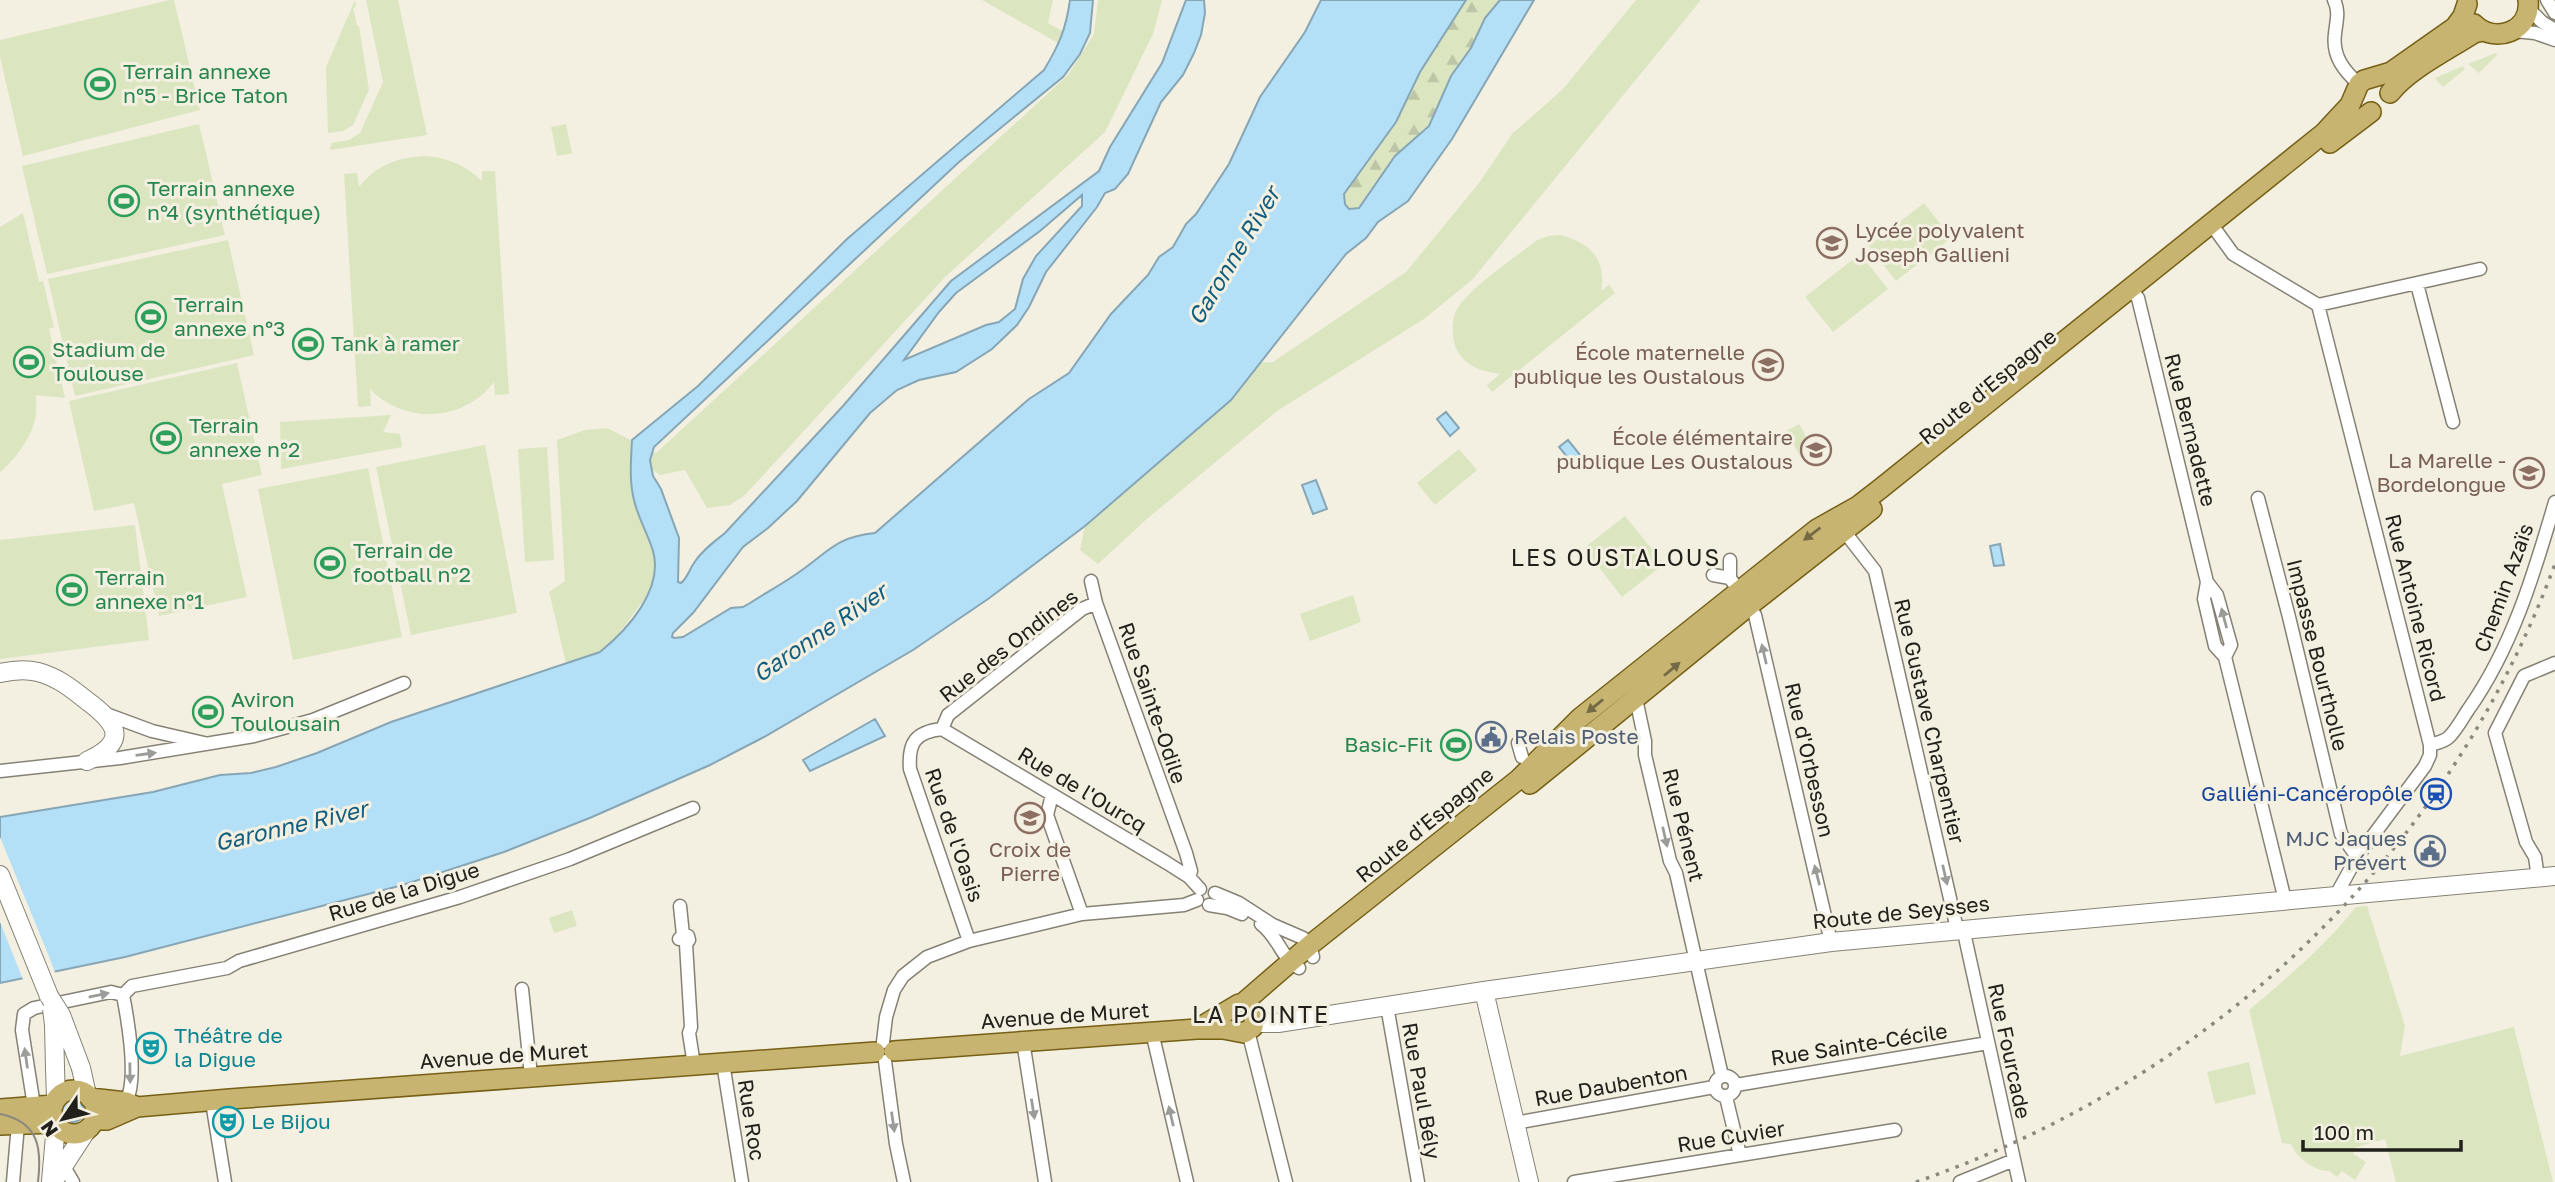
<svg xmlns="http://www.w3.org/2000/svg" width="2555" height="1182" viewBox="0 0 2555 1182" font-family="'Golos Text',sans-serif">
  <style>
    .green { fill: #dbe6c1 }
    .forest { fill: url(#forest-firs) }
    .water { fill: #b3dff7; stroke: #87a6b5; stroke-width: 2; fill-rule: evenodd }
    .pier { fill: #f3efe1 }
    .lines { fill: none; stroke-linecap: round; stroke-linejoin: round }
    .street-casing { stroke: #858275; stroke-width: 15 }
    .secondary-casing { stroke: #858275; stroke-width: 20 }
    .primary-casing { stroke: #766015; stroke-width: 22 }
    .street { stroke: #fff; stroke-width: 12 }
    .secondary { stroke: #fff; stroke-width: 18 }
    .primary { stroke: #c8b471; stroke-width: 19 }
    .tram { stroke: #8b887f; stroke-width: 2 }
    .rail { stroke: #8b887f; stroke-width: 3.5; stroke-dasharray: 3.5 7; stroke-linecap: butt }
    .secondary-bridge-casing { stroke: #858275; stroke-width: 20; stroke-linecap: butt }
    .secondary-bridge { stroke: #fff; stroke-width: 18 }
    .oneway { fill: #746a46 }
    .oneway2 { fill: #9b9b98 }
    .labels { text-anchor: middle; stroke-width: 6; stroke-linejoin: round; paint-order: stroke }
    .leisure-label { font-size: 21px; fill: #27864d; stroke: #f3efe1; text-anchor: start }
    .education-label { font-size: 21px; fill: #785e54; stroke: #f3efe1; text-anchor: end }
    .street-label { font-size: 21px; fill: #21201b; stroke: #f3efe1 }
    .service-label { font-size: 21px; fill: #4e5e75; stroke: #f3efe1; text-anchor: start }
    .transit-label { font-size: 21px; fill: #164399; stroke: #f3efe1; text-anchor: end }
    .culture-label { font-size: 21px; fill: #0d838f; stroke: #f3efe1; text-anchor: start }
    .water-label { font-size: 23px; font-style: italic; fill: #125e7f; stroke: #f3efe1 }
    .neighbourhood-label { font-size: 23px; letter-spacing: 2px; fill: #21201b; stroke: #f3efe1 }
  </style>
  <defs>
    <pattern id="forest-firs" width="22" height="20" patternUnits="userSpaceOnUse" patternTransform="scale(1.75)"><rect width="22" height="20" fill="#dbe6c1"/><path d="M5 1l3.5 6h-7zM16 11l3.5 6h-7z" fill="#bcc5a5"/></pattern>
  </defs>
  <rect width="100%" height="100%" fill="#f3efe1"/>
  <!-- green -->
  <path class="green" d="M170,0h4l26,110 -177,46 -23,-99v-17z
    M355,0l1,7 -3,1 4,18h2l10,64 -16,35 -10,6 -15,2 -2,-66z
    M366,0h32l29,135 -97,15 1,-7 18,-3 11,-7 23,-51z
    M982,0h71l-5,23 16,9 -4,12z
    M1098,0h64l-9,34 -48,98 -160,145 -200,218 -15,10 -23,3 -22,-38 -25,5 -28,-19 1,42 21,57 1,21 -6,17 -35,47 -14,12 -34,11 -17,-71 16,-11 -8,-141 28,-10 22,-2 49,25 412,-378 26,-41z
    M1636,0h65l-229,280 -48,39 -147,92 -129,107 -50,46 -18,-14 5,-24 146,-126 28,-37 14,-1 133,-90 73,-89 33,-49 51,-45z
    M2496,53l1,2 -18,18 -11,-9z
    M2463,66l2,3 -22,18 -8,-9z
    M199,124l26,111 -178,39 -25,-108z
    M566,124l6,29 -15,3 -6,-29z
    M426,156c22,2 40,9 56,25v-10h13l14,223 -14,1 -1,-13c-30,40 -90,43 -124,7l1,17 -13,1 -14,-233 13,-1 2,14c17,-22 40,-30 67,-31z
    M1924,203l27,35 -55,43 -27,-35z
    M23,213l16,69 4,-1 11,46 -5,2 16,69 -29,-3c0,8 1,17 -1,24 -4,19 -20,41 -35,53v-245z
    M1560,235c29,7 47,24 41,56l8,-6 6,8 -123,99 -5,-7 13,-11c-19,-3 -35,-7 -44,-26 -4,-10 -5,-26 0,-37 11,-22 60,-54 81,-71l11,-4z
    M228,240l26,115 -179,41 -27,-117z
    M1860,254l28,35 -55,43 -28,-35z
    M237,363l25,112 -40,9 25,113 -88,19 -25,-113 -40,8 -25,-110z
    M391,415l-8,17 17,2 2,13 -121,22 -1,-47z
    M1799,424l15,27 -13,7 -15,-27z
    M485,445l32,168 -106,22 -35,-168z
    M547,447l7,113 -29,2 -7,-113z
    M1459,449l18,21 -42,35 -18,-22z
    M368,468l34,169 -109,23 -35,-171z
    M1625,516l39,48 -42,33 -38,-49z
    M135,525l14,115 -149,19v-119z
    M1353,595l8,27 -51,19 -10,-27z
    M2367,906l38,120 -5,30 114,-29 39,155h-157l-11,-43 -31,9 -1,6 13,8 -11,18 -13,-9 -5,6 -8,-6c-15,0 -32,-13 -38,-27l-9,-1 -33,-133c38,-32 76,-64 107,-103z
    M572,910l5,16 -23,7 -5,-15z
    M2249,1062l7,32 -41,10 -8,-32z"/>
  <!-- forest -->
  <path class="forest" d="M1466,0h34l-15,18 -14,30 -20,28 -22,50 -34,30 -37,52 -9,1 -4,-4 -1,-11 52,-72 24,-50z"/>
  <!-- water -->
  <path class="water" d="M1070,0h23l-3,33 -10,21 -17,23 -104,85 -305,285 -4,13 3,16 8,13 18,49 -1,44 3,1c7,-6 8,-13 13,-20 7,-12 20,-21 31,-30l118,-127 108,-125 148,-110 11,-24 52,-84 24,-63h18l1,13 -4,22 -7,18 -11,22 -22,27 -33,72 -13,15 -10,4 -8,14 -51,65 -17,35 -12,18 -25,24 -36,23 -37,8 -22,10 -27,23 -73,88 -29,27 -25,19 -50,66 -20,20 -1,4 2,1 9,-1 48,-29 12,-1 7,-4c17,-11 36,-21 52,-33 28,-20 35,-33 73,-37l154,-134 40,-26 42,-59 37,-39 11,-18 14,-10 13,-23 10,-10 33,-50 31,-67 45,-65 16,-32h145l-46,72 -24,50 -52,72 1,10 4,5 10,-1 36,-52 34,-30 22,-50 20,-28 14,-30 15,-18h34l-82,139 -44,62 -30,21 -12,16 -20,16 -115,146 -146,126 -97,73 -75,51 -149,87 -54,28 -118,52 -88,35 -101,33 -278,72 -125,26v-166l153,-25 67,-17 31,-2 25,-6 41,-14 74,-31 209,-70c27,-22 64,-62 53,-101 -5,-17 -15,-33 -19,-51 -5,-19 -3,-40 -2,-60l66,-54 149,-147 197,-169c15,-25 22,-41 26,-70zM1082,195v11l-46,50 -13,23 -8,30 -16,13 -13,3 -82,35 35,-48 17,-19 84,-62z
    M1446,412l13,16 -9,8 -13,-17z
    M1568,440l13,16 -9,7 -13,-16z
    M1316,480l11,29 -14,5 -11,-29z
    M2000,544l4,21 -10,1 -4,-20z
    M875,719l10,17 -75,35 -7,-11z
    M62 1111a11 11 0 1 1 22 0a11 11 0 1 1-22 0Z"/>
  <!-- pier -->
  <path class="pier" d="M0,837l48,117 8,21 -32,7 -24,-60z"/>
  <g class="lines">
    <!-- street casing -->
    <g class="street-casing">
      <path id="street" d="M2334,0c6,12 2,22 1,34 -3,22 9,37 24,50
        M2547,0l8,13
        M2528,8l14,14 13,8
        M2514,31l21,2 20,7
        M2212,225l21,29 85,51 112,440v10l-5,11 -68,91 -22,40
        M2417,284l36,138
        M2131,290l7,8 69,284 10,13 14,50 -6,12
        M2318,305l162,-36
        M2258,498l31,119 52,217 16,23
        M1844,531l31,40 82,358
        M1730,560v18l25,37 76,327
        M1713,575l17,3
        M1091,581l5,22 90,250 5,18 -2,6
        M2207,582l-3,17 11,47 10,11 60,243
        M1635,694l10,47v14l25,106 6,12 46,203
        M106,714l46,17 52,12
        M942,729l225,134 22,14 11,12
        M942,729c-27,3 -34,14 -32,40l59,172
        M942,729l6,-14 134,-106 14,-6
        M1518,743l4,14
        M2430,745c6,-2 14,-3 19,-8 8,-8 13,-18 19,-27 44,-62 66,-136 87,-208
        M0,771l120,-13 134,-22 59,-16 91,-37
        M1052,795l-5,20 35,99
        M2538,878l-3,-21 -9,-15 -31,-109 29,-57 31,-13
        M1215,893l24,10 34,22 30,13 7,7 3,12
        M1209,905l18,3 15,6
        M1261,924c17,12 20,34 38,44
        M1963,928l56,254
        M683,935l5,1 1,4 -3,4 5,83 -2,6 5,32
        M679,939l4,-4 -3,-29
        M522,989l9,87
        M123,995l9,-9 95,-18 12,-7 221,-64 110,-38 123,-51
        M123,995c5,26 15,84 3,107
        M1387,1006l31,176
        M1248,1031l38,151
        M1152,1032l35,150
        M1023,1041l22,141
        M883,1042l3,-25 8,-27 9,-14 24,-19 42,-16 113,-27 102,-9 13,-5
        M885,1061l11,83 8,38
        M723,1063l19,119
        M1715 1086a10 10 0 1 1 20 0a10 10 0 1 1-20 0Z
        M1736,1085l252,-42
        M1726,1097l14,58
        M212,1102l13,80
        M34,1106l-12,-76 2,-16 10,-6 77,-16 12,3
        M1515,1123l199,-36
        M63,1165l10,17
        M13,1182l5,-58
        M1574,1182l321,-52
        M1960,1182l54,-22"/>
    </g>
    <!-- secondary casing -->
    <g class="secondary-casing">
      <path id="secondary" d="M0,673c13,-3 26,-4 38,-1 19,5 33,16 48,28 31,23 44,41 1,61
        M0,875l49,121
        M1484,991l45,191
        M1254,1023h24l206,-32 347,-49 724,-66
        M55,1068l1,31
        M81,1068l6,27
        M51,1181l5,-56
        M53,1182l33,-51"/>
    </g>
    <!-- primary casing -->
    <g class="primary-casing">
      <path id="primary" d="M2474,24c21,21 58,7 54,-24
        M2390,93c19,-24 58,-43 84,-60l8,-2
        M2330,143l41,-31
        M1530,784l220,-179 122,-96
        M1242,1004l68,-59 209,-166 61,-61 237,-189 41,-23 22,-17 444,-356 26,-28 9,-21 5,-4 27,-8 64,-45 8,-11 4,-12
        M894,1051l303,-22h26l21,4 9,-6 2,-11 -4,-7 -12,-5 -42,25
        M52 1112a22 22 0 1 1 44 0a22 22 0 1 1-44 0Z
        M90,1098l36,4 11,5
        M0,1109l53,-4
        M94,1120h13l30,-13 93,-8 645,-47
        M0,1125l55,-2"/>
    </g>
    <!-- street -->
    <use href="#street" class="street"/>
    <!-- secondary -->
    <use href="#secondary" class="secondary"/>
    <!-- primary -->
    <use href="#primary" class="primary"/>
    <!-- tram -->
    <path class="tram" d="M0,1114c39,8 42,34 38,68"/>
    <!-- rail -->
    <path class="rail" d="M1916,1182c296,-103 530,-324 639,-618"/>
    <!-- secondary-bridge casing -->
    <g class="secondary-bridge-casing">
      <path id="secondary-bridge" d="M49,996l12,19 20,53
        M52,1009l2,16 1,43"/>
    </g>
    <!-- secondary-bridge -->
    <use href="#secondary-bridge" class="secondary-bridge"/>
  </g>
  <!-- one-way arrows -->
  <defs><path id="oneway-solid" d="M-6-.8H1V-3.2L6.5 0L1 3.2V.8H-6Z" transform="scale(1.75)"/></defs>
  <g class="oneway">
    <use href="#oneway-solid" transform="translate(1812 534) rotate(143)"/>
    <use href="#oneway-solid" transform="translate(1672 669) rotate(-40)"/>
    <use href="#oneway-solid" transform="translate(1595 706) rotate(141)"/>
  </g>
  <g class="oneway2">
    <use href="#oneway-solid" transform="translate(2224 618) rotate(-105)"/>
    <use href="#oneway-solid" transform="translate(1764 654) rotate(-103)"/>
    <use href="#oneway-solid" transform="translate(146 754) rotate(-8)"/>
    <use href="#oneway-solid" transform="translate(1665 837) rotate(77)"/>
    <use href="#oneway-solid" transform="translate(1817 875) rotate(-104)"/>
    <use href="#oneway-solid" transform="translate(1945 875) rotate(77)"/>
    <use href="#oneway-solid" transform="translate(99 995) rotate(-11)"/>
    <use href="#oneway-solid" transform="translate(26 1058) rotate(-98)"/>
    <use href="#oneway-solid" transform="translate(130 1073) rotate(89)"/>
    <use href="#oneway-solid" transform="translate(1033 1109) rotate(81)"/>
    <use href="#oneway-solid" transform="translate(1171 1116) rotate(-103)"/>
    <use href="#oneway-solid" transform="translate(893 1122) rotate(82)"/>
  </g>
  <!-- icons -->
  <defs>
    <g id="stadium-ring" transform="scale(1.575)"><circle r="9.5" fill="#f3efe1" stroke="#2e9e5b" stroke-width="1.5"/><path d="M0-5a6.5 5 0 1 0 0 10a6.5 5 0 1 0 0-10ZM-3.5-1.8h7v3.6h-7Z" fill="#2e9e5b"/></g>
    <g id="school-ring" transform="scale(1.575)"><circle r="9.5" fill="#f3efe1" stroke="#8d6e63" stroke-width="1.5"/><path d="M0-5L7-2L0 1L-7-2ZM-4 1L0 2.5L4 1V4Q0 6-4 4Z" fill="#8d6e63"/></g>
    <g id="civic-ring" transform="scale(1.575)"><circle r="9.5" fill="#f3efe1" stroke="#5c6f8a" stroke-width="1.5"/><path d="M-.6-6.5H3V-4.5H.6V-3L4-1V1h2V6H-6V1h2V-1L-.6-3ZM-1.2 2.5V6h2.4V2.5Z" fill="#5c6f8a"/></g>
    <g id="station-ring" transform="scale(1.575)"><circle r="9.5" fill="#f3efe1" stroke="#1a4fb4" stroke-width="1.5"/><path d="M-3-6H3Q5-6 5-4V2Q5 4 3 4L4.5 6H3L1.5 4h-3L-3 6H-4.5L-3 4Q-5 4-5 2V-4Q-5-6-3-6ZM-3.5-4v3h7v-3ZM-3.5 1v1.5H-2V1ZM2 1v1.5H3.5V1Z" fill="#1a4fb4"/></g>
    <g id="theatre-ring" transform="scale(1.575)"><circle r="9.5" fill="#f3efe1" stroke="#0f9aa8" stroke-width="1.5"/><path d="M-5-5.5Q0-4 5-5.5V0Q5 5 0 6Q-5 5-5 0ZM-3.3-2.5H-1v1.5H-3.3ZM1-2.5H3.3v1.5H1ZM-2.8 1Q0 5.5 2.8 1Z" fill="#0f9aa8"/></g>
  </defs>
  <g fill-rule="evenodd">
    <use href="#stadium-ring" x="100" y="84"/>
    <use href="#stadium-ring" x="124" y="201"/>
    <use href="#school-ring" x="1832" y="243"/>
    <use href="#stadium-ring" x="151" y="317"/>
    <use href="#stadium-ring" x="308" y="344"/>
    <use href="#stadium-ring" x="29" y="362"/>
    <use href="#school-ring" x="1768" y="365"/>
    <use href="#stadium-ring" x="166" y="438"/>
    <use href="#school-ring" x="1816" y="450"/>
    <use href="#school-ring" x="2529" y="473"/>
    <use href="#stadium-ring" x="330" y="563"/>
    <use href="#stadium-ring" x="72" y="590"/>
    <use href="#stadium-ring" x="208" y="712"/>
    <use href="#civic-ring" x="1491" y="737"/>
    <use href="#stadium-ring" x="1456" y="745"/>
    <use href="#station-ring" x="2436" y="794"/>
    <use href="#school-ring" x="1030" y="818"/>
    <use href="#civic-ring" x="2430" y="851"/>
    <use href="#theatre-ring" x="151" y="1048"/>
    <use href="#theatre-ring" x="228" y="1122"/>
  </g>
  <g class="labels">
    <!-- leisure labels -->
    <g class="leisure-label">
      <text x="123" y="79">Terrain annexe<tspan x="123" dy="24">n°5 - Brice Taton</tspan></text>
      <text x="147" y="196">Terrain annexe<tspan x="147" dy="24">n°4 (synthétique)</tspan></text>
      <text x="174" y="312">Terrain<tspan x="174" dy="24">annexe n°3</tspan></text>
      <text x="331" y="351">Tank à ramer</text>
      <text x="52" y="357">Stadium de<tspan x="52" dy="24">Toulouse</tspan></text>
      <text x="189" y="433">Terrain<tspan x="189" dy="24">annexe n°2</tspan></text>
      <text x="353" y="558">Terrain de<tspan x="353" dy="24">football n°2</tspan></text>
      <text x="95" y="585">Terrain<tspan x="95" dy="24">annexe n°1</tspan></text>
      <text x="231" y="707">Aviron<tspan x="231" dy="24">Toulousain</tspan></text>
      <text x="1433" y="752" text-anchor="end">Basic-Fit</text>
    </g>
    <!-- education labels -->
    <g class="education-label">
      <text x="1855" y="238" text-anchor="start">Lycée polyvalent<tspan x="1855" dy="24">Joseph Gallieni</tspan></text>
      <text x="1745" y="360">École maternelle<tspan x="1745" dy="24">publique les Oustalous</tspan></text>
      <text x="1793" y="445">École élémentaire<tspan x="1793" dy="24">publique Les Oustalous</tspan></text>
      <text x="2506" y="468">La Marelle -<tspan x="2506" dy="24">Bordelongue</tspan></text>
      <text x="1030" y="857" text-anchor="middle">Croix de<tspan x="1030" dy="24">Pierre</tspan></text>
    </g>
    <!-- street labels -->
    <g class="street-label">
      <text transform="translate(1988 387) rotate(-39)" y="7">Route d'Espagne</text>
      <text transform="translate(2190 430) rotate(76)" y="7">Rue Bernadette</text>
      <text transform="translate(2504 588) rotate(-70)" y="7">Chemin Azaïs</text>
      <text transform="translate(2415 608) rotate(76)" y="7">Rue Antoine Ricord</text>
      <text transform="translate(1009 646) rotate(-38)" y="7">Rue des Ondines</text>
      <text transform="translate(2317 655) rotate(76)" y="7">Impasse Bourtholle</text>
      <text transform="translate(1152 703) rotate(71)" y="7">Rue Sainte-Odile</text>
      <text transform="translate(1929 721) rotate(77)" y="7">Rue Gustave Charpentier</text>
      <text transform="translate(1809 760) rotate(77)" y="7">Rue d'Orbesson</text>
      <text transform="translate(1082 790) rotate(31)" y="7">Rue de l'Ourcq</text>
      <text transform="translate(1425 825) rotate(-39)" y="7">Route d'Espagne</text>
      <text transform="translate(1683 825) rotate(76)" y="7">Rue Pénent</text>
      <text transform="translate(954 835) rotate(71)" y="7">Rue de l'Oasis</text>
      <text transform="translate(404 892) rotate(-17)" y="7">Rue de la Digue</text>
      <text transform="translate(1901 913) rotate(-6)" y="7">Route de Seysses</text>
      <text transform="translate(1065 1016) rotate(-4)" y="7">Avenue de Muret</text>
      <text transform="translate(1859 1045) rotate(-9)" y="7">Rue Sainte-Cécile</text>
      <text transform="translate(2009 1051) rotate(78)" y="7">Rue Fourcade</text>
      <text transform="translate(504 1056) rotate(-4)" y="7">Avenue de Muret</text>
      <text transform="translate(1611 1086) rotate(-10)" y="7">Rue Daubenton</text>
      <text transform="translate(1421 1091) rotate(80)" y="7">Rue Paul Bély</text>
      <text transform="translate(751 1120) rotate(81)" y="7">Rue Roc</text>
      <text transform="translate(1731 1137) rotate(-9)" y="7">Rue Cuvier</text>
    </g>
    <!-- service labels -->
    <g class="service-label">
      <text x="1514" y="744">Relais Poste</text>
      <text x="2407" y="846" text-anchor="end">MJC Jaques<tspan x="2407" dy="24">Prévert</tspan></text>
    </g>
    <!-- transit labels -->
    <g class="transit-label">
      <text x="2413" y="801">Galliéni-Cancéropôle</text>
    </g>
    <!-- culture labels -->
    <g class="culture-label">
      <text x="174" y="1043">Théâtre de<tspan x="174" dy="24">la Digue</tspan></text>
      <text x="251" y="1129">Le Bijou</text>
    </g>
    <!-- water labels -->
    <g class="water-label">
      <text transform="translate(1234 256) rotate(-59)" y="8">Garonne River</text>
      <text transform="translate(820 633) rotate(-34)" y="8">Garonne River</text>
      <text transform="translate(291 826) rotate(-13)" y="8">Garonne River</text>
    </g>
    <!-- neighbourhood labels -->
    <g class="neighbourhood-label">
      <text x="1616" y="566">LES OUSTALOUS</text>
      <text x="1261" y="1023">LA POINTE</text>
    </g>
  </g>
  <!-- north arrow -->
  <g transform="translate(63 1119) rotate(235)" stroke="#f3efe1" stroke-width="5" paint-order="stroke">
  <path d="M0-5L12 26L0 18L-12 26Z" fill="#21201b"/>
  <text y="-10" font-size="19" font-weight="bold" text-anchor="middle" fill="#21201b">N</text>
  </g>
  <!-- scale -->
  <path d="M2303 1140v10h158v-10" fill="none" stroke="#21201b" stroke-width="3.5"/>
  <text x="2314" y="1140" font-size="21" fill="#21201b" stroke="#f3efe1" stroke-width="5" paint-order="stroke">100 m</text>
</svg>
